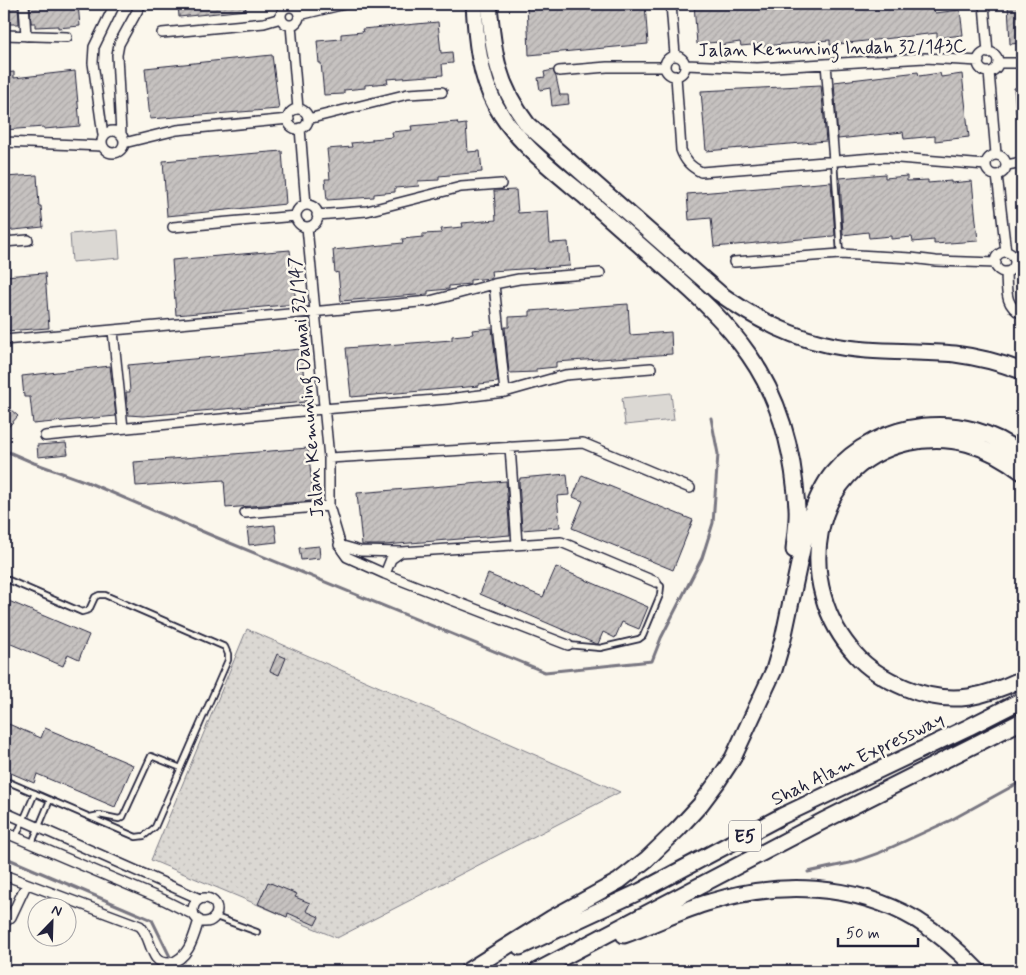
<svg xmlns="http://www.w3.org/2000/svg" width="1026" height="975" viewBox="0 0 1026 975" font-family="Mynerve,sans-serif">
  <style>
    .grass { fill: url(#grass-dots); stroke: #7e7d87 }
    .garden { fill: #dbd8d3; stroke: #7e7d87 }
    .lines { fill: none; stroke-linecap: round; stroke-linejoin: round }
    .stream { stroke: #787681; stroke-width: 3 }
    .building { fill: url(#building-hatch); stroke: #22223b }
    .lane-casing { stroke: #22223b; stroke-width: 8 }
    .street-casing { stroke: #22223b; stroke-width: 12 }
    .highway-casing { stroke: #22223b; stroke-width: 19 }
    .lane { stroke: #fbf7ec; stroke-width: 4.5 }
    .street { stroke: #fbf7ec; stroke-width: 9 }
    .highway { stroke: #fbf7ec; stroke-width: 15 }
    .labels { text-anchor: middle; stroke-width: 5; stroke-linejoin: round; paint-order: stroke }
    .shield { fill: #fbf7ec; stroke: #636270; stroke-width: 1 }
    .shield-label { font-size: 18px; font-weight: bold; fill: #22223b }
    .street-label { font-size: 19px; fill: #22223b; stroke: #fbf7ec }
  </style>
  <defs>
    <pattern id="grass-dots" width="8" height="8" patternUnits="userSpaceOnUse" patternTransform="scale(1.25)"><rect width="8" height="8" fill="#dbd8d3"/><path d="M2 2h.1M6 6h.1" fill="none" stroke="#bcb9b6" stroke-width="1.8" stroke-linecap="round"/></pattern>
    <pattern id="building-hatch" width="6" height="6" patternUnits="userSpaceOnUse" patternTransform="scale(1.25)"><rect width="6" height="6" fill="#c6c2c0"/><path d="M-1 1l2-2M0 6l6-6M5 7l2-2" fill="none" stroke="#aaa6a6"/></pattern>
  </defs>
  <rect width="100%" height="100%" fill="#fbf7ec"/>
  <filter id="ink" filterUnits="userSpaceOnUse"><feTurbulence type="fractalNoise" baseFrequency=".02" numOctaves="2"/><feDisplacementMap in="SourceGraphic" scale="10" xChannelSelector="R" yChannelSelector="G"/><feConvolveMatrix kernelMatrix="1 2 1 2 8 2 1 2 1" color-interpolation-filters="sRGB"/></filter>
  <g filter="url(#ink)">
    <!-- grass -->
    <path class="grass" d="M247,629l373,163 -283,146 -186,-78z"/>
    <!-- garden -->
    <path class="garden" d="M118,230l2,28 -48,4 -2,-28z
      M671,393l3,27 -49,5 -3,-27z"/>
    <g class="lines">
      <!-- stream -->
      <path class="stream" d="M4,450l30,13 53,19 126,54 332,136 107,-11 9,-23 41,-80 11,-35 5,-69 -7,-36
        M4,857l148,63 25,51
        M808,872l46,-10 25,-9 72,-33 71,-39"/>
    </g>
    <!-- building -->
    <path class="building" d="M4,4h14l1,20h-15z
      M30,4h26v2l22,-2 2,22 -22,2v-2l-23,1v-4h-4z
      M178,4h67l1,6 -67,7z
      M527,4h118l3,40 -119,11z
      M694,4h238l3,9 25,-3 3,25 -26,3v-5l-107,12v-5l-68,6v-2l-21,2 -1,-4 -20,3 -1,-3 -22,2z
      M1008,4h14v39l-12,1z
      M438,22l3,31 11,-1 1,11 -11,1 1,11 -56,4 1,4 -23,2v3l-21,2v4l-20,1 -3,-32h-2l-2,-22 24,-2v-5l22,-2 -1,-3z
      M272,55l7,54 -129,10 -5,-51z
      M553,70l3,7 4,18h8l1,9 -17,2 -2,-18 -10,2 -2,-12 7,-1 -1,-5z
      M75,71l5,55 -36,3v-2l-40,3v-57l10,-1v6z
      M918,72l1,4 21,-3 1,4 21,-3 7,63 -34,4v-5l-31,3 -1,-7 -65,7 -4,-57z
      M821,85l5,56 -120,10 -5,-60z
      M1022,87v25l-6,1 -2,-25z
      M457,122l1,3 8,-1 2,28 12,-1 2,21 -43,4v4l-21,1 1,5 -24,2v4l-21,2v3l-47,3 -2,-21h5l-3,-30 25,-2 -1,-4 21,-2v-2l21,-2 -1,-5 20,-2 -1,-4z
      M282,151l4,53 -119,12 -4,-55z
      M885,174v4l22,-2v5l21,-1v3l23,-2v2l21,-2 6,60 -44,3v-4l-21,2 -1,-5 -21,2v-3l-22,2 -1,-6 -25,3 -3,-57z
      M37,175l2,31h2l2,21 -39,4v-54z
      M831,182l4,53 -2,1 -119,11 -3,-29 -22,2 -2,-26z
      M516,190l2,23 30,-2 2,32 18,-1 2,24 -79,5 1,7 -22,2v4l-21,2v3l-21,2v3l-87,7 -3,-29 -3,1 -2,-23 70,-7 -1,-4 21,-2v-3l19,-1 -1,-4 22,-2 -1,-4 34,-3 -2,-29z
      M290,250l6,54 -120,11 -4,-55z
      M45,273l4,55 -45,3v-55z
      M628,304l2,31 41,-3 1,22 -116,8v5l-20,2v3l-27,1 -4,-46h4v-10l21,-1v-5z
      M492,328l6,54 -19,2v2l-128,11 -5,-49 106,-8v-4l21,-2 -1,-4z
      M301,349l3,31 8,-1 1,17 -7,1v5l-163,14 -15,-1 -2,-23h4l-2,-27z
      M110,366l6,50 -83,8 -3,-27h-6l-2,-21z
      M10,409l8,7 -14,16v-16z
      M66,443l2,11 -30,3 -1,-12z
      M308,448l6,53 -88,7 -2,-28 -88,6 -2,-24z
      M567,474l2,21 -12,1 3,31 -38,3 -3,-50h1v-2z
      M582,475l111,45 -20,50 -101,-42 11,-27 -10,-4z
      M506,481l4,54 -125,10h-23l-5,-52z
      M275,525l2,17 -28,3 -2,-17z
      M319,546l1,12 -19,2 -2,-12z
      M556,567l92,40 -9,22 -17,-7 -7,16 -12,-6 -5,12h-2l-116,-50 8,-20 55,23z
      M4,599l85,36 -10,24 -11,-5 -5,12 -59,-25z
      M277,654l9,4 -7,17 -9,-4z
      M4,722l37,16 4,-10 88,37 -18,42 -78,-33 -3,9 -30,-13z
      M268,882l29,12 -2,3 15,6 -4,8 13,6 -4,8 -27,-12 -1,4 -29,-13z"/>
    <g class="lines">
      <!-- lane casing -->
      <g class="lane-casing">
        <path id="lane" d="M834,161l6,93
          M4,578l78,34 7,-2 6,-13 4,-2h6l120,52 3,7v6l-73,167 -11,9 -8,1 -132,-57
          M568,645l32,3 39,-9 4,-3 17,-41 1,-9 -5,-4
          M90,817l10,-2 19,4 4,-2 28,-61 30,12
          M16,837l19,-44
          M32,843l18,-43
          M216,917l41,15"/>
      </g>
      <!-- street casing -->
      <g class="street-casing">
        <path id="street" d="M24,4l2,32
          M671,4l4,51
          M984,4l4,49
          M281 16a9 9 0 1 1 18 0a9 9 0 1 1-18 0Z
          M299,15l46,-11
          M291,25l7,84
          M162,33l102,-10 17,-5
          M4,35l63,2
          M978 62a10 10 0 1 1 20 0a10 10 0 1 1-20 0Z
          M665 66a10 10 0 1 1 20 0a10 10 0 1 1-20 0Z
          M998,63h24
          M826,64l8,97
          M686,65l71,3 168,-10 54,3
          M559,71l48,-4h58
          M989,72l7,82
          M676,76l5,74c4,11 9,16 20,22l185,-15 100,8
          M288 119a10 10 0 1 1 20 0a10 10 0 1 1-20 0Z
          M308,119l100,-25 34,-2
          M300,128l6,77
          M102 142a11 11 0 1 1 22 0a11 11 0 1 1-22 0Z
          M121,134l-4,-79 2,-11 22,-40
          M103,135l-10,-72 1,-16 21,-43
          M4,142l98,4
          M124,143l53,-13 112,-11
          M986 165a10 10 0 1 1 20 0a10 10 0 1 1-20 0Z
          M1007,165l15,-3
          M997,175l9,77
          M296 216a11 11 0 1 1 22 0a11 11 0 1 1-22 0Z
          M317,215l50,-4 94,-24 40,-3
          M173,227l123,-11
          M307,227l22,231v48l13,44 5,7 38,17 183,71
          M4,242l24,-2
          M995 262a10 10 0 1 1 20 0a10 10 0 1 1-20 0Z
          M734,262l106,-8 71,4 25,3 60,2
          M1006,272c1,18 -2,33 16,42
          M494,284l11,108
          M113,331l10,97
          M4,340l426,-39 64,-17 25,-5 81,-6
          M45,436l278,-27 125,-10 57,-7 60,-17 86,-7
          M510,447l7,97
          M329,458l254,-15 107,45
          M245,513l84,-7
          M339,545l21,6 41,1 160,-10 95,40
          M385,574l6,-15 10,-7
          M4,812l196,87
          M4,832l160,68 30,15
          M4,875l136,51c9,9 9,22 16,32 3,4 9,5 14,5 19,-4 24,-27 29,-43
          M193 910a12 12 0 1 1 24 0a12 12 0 1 1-24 0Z
          M4,923l7,-6 15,-32"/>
      </g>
      <!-- highway casing -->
      <g class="highway-casing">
        <path id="highway" d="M474,4c2,34 5,71 22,102 19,35 57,64 87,89 28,25 57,50 85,75 30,26 58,52 81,85 31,44 45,99 48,153 1,14 -2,28 -3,42
          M489,4c4,48 8,81 39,121l191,168c32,23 68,43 107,51 42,10 86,6 129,10 23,3 46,9 67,17
          M1022,472c-35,-27 -71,-39 -116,-29 -99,24 -113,144 -50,212 13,15 31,25 50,33 19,8 42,12 63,9 19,-3 36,-10 53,-18
          M624,935c29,-10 57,-25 86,-33 68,-21 144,-19 207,18 23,14 43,32 61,51
          M520,947l121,-56 141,-75 187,-89 53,-27
          M469,970l83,-52 67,-37 28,-22 31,-30 22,-24 18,-24 15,-23 41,-88 9,-31 24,-113c6,-18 13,-37 25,-52 46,-55 134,-66 190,-19
          M537,971l286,-150 199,-100"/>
      </g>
      <!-- lane -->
      <use href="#lane" class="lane"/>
      <!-- street -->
      <use href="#street" class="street"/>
      <!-- highway -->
      <use href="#highway" class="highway"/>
    </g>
  </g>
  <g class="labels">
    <!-- shield labels -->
    <rect class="shield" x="729" y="820.5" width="32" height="31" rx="4"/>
    <g class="shield-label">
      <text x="745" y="842">E5</text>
    </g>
    <!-- street labels -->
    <g class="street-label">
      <text transform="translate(832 47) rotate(-1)" y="7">Jalan Kemuning Indah 32/143C</text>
      <text transform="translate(305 387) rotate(-95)" y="7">Jalan Kemuning Damai 32/147</text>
      <text transform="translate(857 758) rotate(-26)" y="7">Shah Alam Expressway</text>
    </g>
  </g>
  <!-- margin -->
  <rect width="1026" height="975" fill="none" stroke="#fbf7ec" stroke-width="20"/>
  <rect x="10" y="10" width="1006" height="955" fill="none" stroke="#22223b" stroke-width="2" filter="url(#ink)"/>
  <!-- north arrow -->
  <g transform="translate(52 922) rotate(23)"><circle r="24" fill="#fbf7ec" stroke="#a4a2a5"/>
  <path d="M0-4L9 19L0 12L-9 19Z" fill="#22223b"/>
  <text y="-8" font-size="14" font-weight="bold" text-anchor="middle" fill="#22223b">N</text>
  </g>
  <!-- scale -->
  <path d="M838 938v8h80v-8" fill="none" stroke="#22223b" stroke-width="2.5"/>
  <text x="846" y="938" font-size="15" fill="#22223b" stroke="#fbf7ec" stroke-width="4" paint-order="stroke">50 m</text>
</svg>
